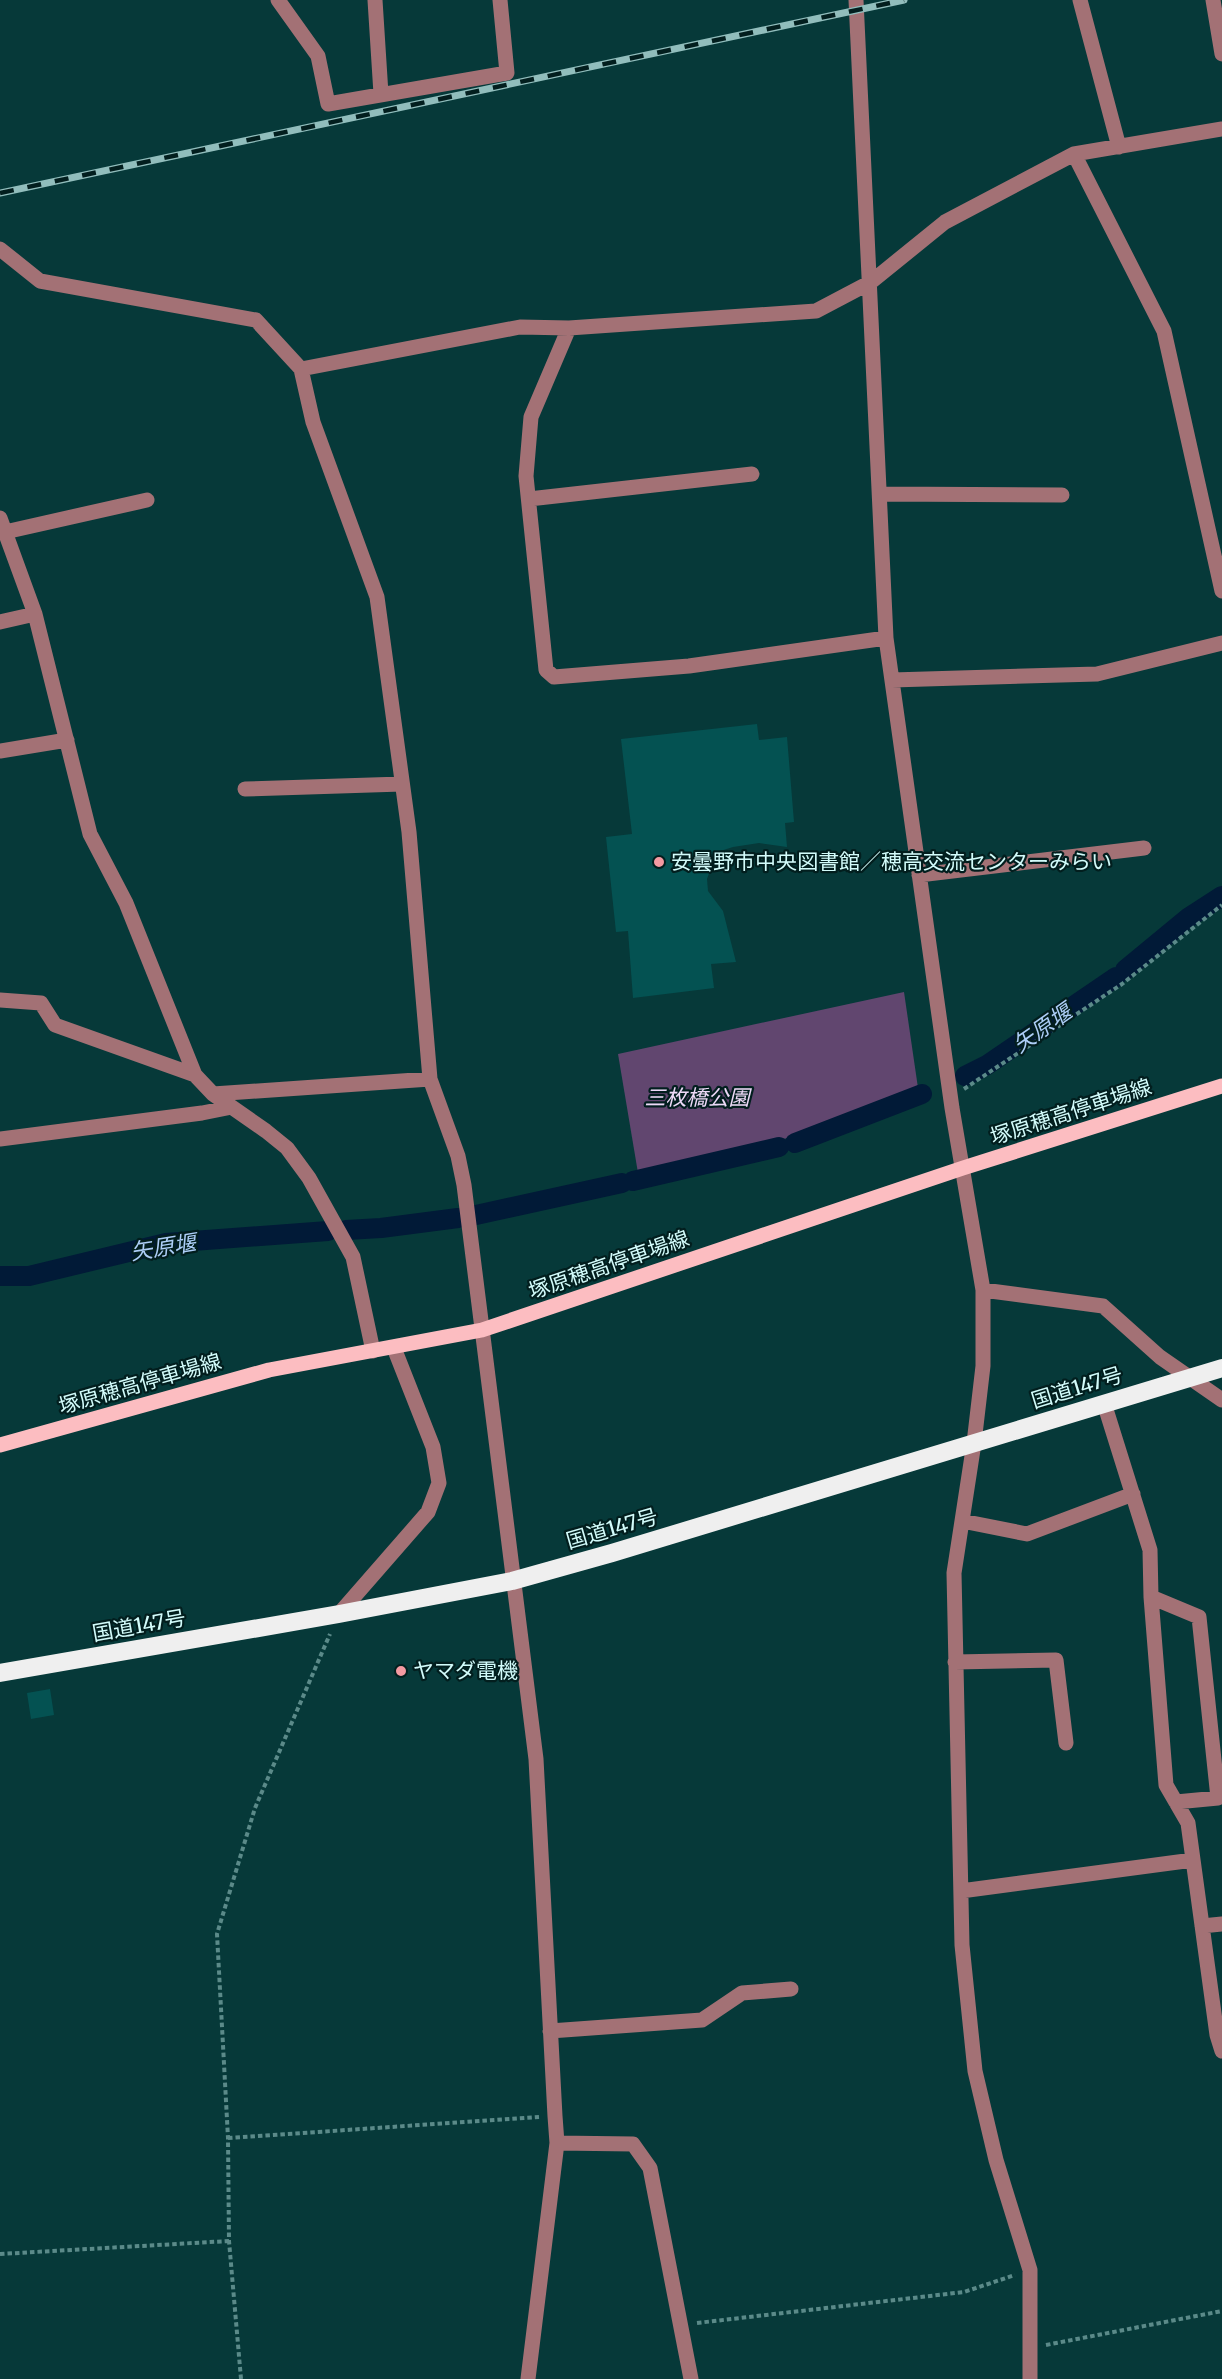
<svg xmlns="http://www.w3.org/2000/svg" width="1222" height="2379" viewBox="0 0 1222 2379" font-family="Merriweather,'Noto Sans JP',serif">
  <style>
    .green { fill: #61466f }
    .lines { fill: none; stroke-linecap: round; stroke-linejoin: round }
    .canal { stroke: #011a37; stroke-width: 20 }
    .building { fill: #045252 }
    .path { stroke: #5b8a89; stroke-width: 4; stroke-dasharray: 4.5 3; stroke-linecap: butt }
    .minor { stroke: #a37175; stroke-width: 15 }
    .major { stroke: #fcbdc1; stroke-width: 15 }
    .highway { stroke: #efefef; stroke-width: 18 }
    .rail-casing { stroke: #91bdbc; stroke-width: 7 }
    .rail { stroke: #021e1e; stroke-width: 4.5; stroke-dasharray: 14; stroke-linecap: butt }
    .poi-dot { fill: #f49aa2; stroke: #021e1e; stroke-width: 2 }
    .labels { text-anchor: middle; stroke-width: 4.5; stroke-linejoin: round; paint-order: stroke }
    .poi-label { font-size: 21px; fill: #d3fcfb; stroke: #021e1e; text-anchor: start }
    .park-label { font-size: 21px; font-style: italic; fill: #edd9f7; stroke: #021e1e }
    .street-label { font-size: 21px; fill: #d3fcfb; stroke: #021e1e }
    .water-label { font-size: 22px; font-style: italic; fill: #adcef7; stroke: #021e1e }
  </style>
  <rect width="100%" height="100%" fill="#063939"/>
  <!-- green -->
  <path class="green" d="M904,992l14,96 -113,46 -167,39 -20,-119z"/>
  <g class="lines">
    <!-- canal -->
    <path class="canal" d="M1125,970l63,-52 34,-22
      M965,1076l22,-11 129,-88
      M795,1143l127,-49
      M633,1181l146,-34
      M476,1215l146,-32
      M346,1230l35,-2 77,-10
      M0,1276h29l137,-33 162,-12"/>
  </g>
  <!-- building -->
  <path class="building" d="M757,724l2,16 28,-3 7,85 -9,1 2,24 -28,-4 -26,4 -25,8 3,13 -4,11 1,12 15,20 13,51 -25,2 3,24 -81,10 -5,-67 -12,1 -10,-95 26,-3 -11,-95z
    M50,1689l4,26 -23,4 -4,-26z"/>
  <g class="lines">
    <!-- path -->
    <path class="path" d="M964,1089l158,-105 100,-79
      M228,2138l311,-21
      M0,2254l229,-13
      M697,2323l267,-31 51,-17
      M1046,2345l176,-34
      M241,2379l-12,-138 -1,-103 -11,-204 38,-126 75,-174"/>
    <!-- minor -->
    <path class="minor" d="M278,0l40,56 10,48 179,-31 -7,-73
      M375,0l6,94
      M856,0l30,638 66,470 31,182v76l-9,77 -20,130 8,372 13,126 21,89 34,110v109
      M1080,0l39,147
      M1213,0l9,54
      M1074,154l90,177 58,260
      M0,249l40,32 216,39 45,49 12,53 64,175 32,235 21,247 28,77 6,29 72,574 19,357 2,27 -29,236
      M569,328l-38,89 -5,59 20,194 8,7 135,-11 197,-28
      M301,369l219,-42 49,1 247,-17 55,-29 74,-60 129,-68 148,-25
      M880,494l182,1
      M529,499l223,-25
      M0,518l35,96 55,220 36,69 69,172 18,19 53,37 21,17 22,30 44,79 20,94
      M5,532l142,-32
      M0,622l35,-8
      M892,680l205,-6 125,-31
      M0,751l67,-11
      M245,789l157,-5
      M919,875l225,-27
      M0,1000l41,3 14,22 140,50
      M213,1094l217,-15
      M0,1139l202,-26 30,-6
      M983,1290l120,16 57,51 62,43
      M1104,1403l46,147 1,47 15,188 22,38 29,212 5,16
      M962,1521l65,13 106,-40
      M1151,1597l48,20 19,181 -42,4
      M339,1614l89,-102 11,-29 -6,-36 -39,-99
      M955,1662l101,-2 10,83
      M961,1891l232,-31
      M1202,1926l20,-2
      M550,2031l152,-11 40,-27 49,-4
      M557,2143l76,1 17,24 41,211"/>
    <!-- major -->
    <path class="major" d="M0,1445l269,-75 213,-40 481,-162 259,-82"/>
    <!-- highway -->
    <path class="highway" d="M0,1673l339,-59 173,-33 100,-28 610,-185"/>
    <!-- rail casing -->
    <g class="rail-casing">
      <path id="rail" d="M0,193l904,-193"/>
    </g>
    <!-- rail -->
    <use href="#rail" class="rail"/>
  </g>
  <!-- markers -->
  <g class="poi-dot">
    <circle cx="659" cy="862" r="6"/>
    <circle cx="401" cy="1671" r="6"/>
  </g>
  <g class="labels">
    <!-- poi labels -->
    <g class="poi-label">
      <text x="671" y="869">安曇野市中央図書館／穂高交流センターみらい</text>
      <text x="413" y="1678">ヤマダ電機</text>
    </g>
    <!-- park labels -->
    <g class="park-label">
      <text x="697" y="1105">三枚橋公園</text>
    </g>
    <!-- street labels -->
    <g class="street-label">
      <text transform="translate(1071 1112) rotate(-18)" y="7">塚原穂高停車場線</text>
      <text transform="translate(609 1265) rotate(-19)" y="7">塚原穂高停車場線</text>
      <text transform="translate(140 1384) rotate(-16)" y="7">塚原穂高停車場線</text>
      <text transform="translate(1077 1388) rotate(-17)" y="7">国道147号</text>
      <text transform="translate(612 1529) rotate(-16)" y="7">国道147号</text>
      <text transform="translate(139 1626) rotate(-10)" y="7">国道147号</text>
    </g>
    <!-- water labels -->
    <g class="water-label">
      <text transform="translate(1042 1028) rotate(-35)" y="8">矢原堰</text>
      <text transform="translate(163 1247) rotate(-9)" y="8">矢原堰</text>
    </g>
  </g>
</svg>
